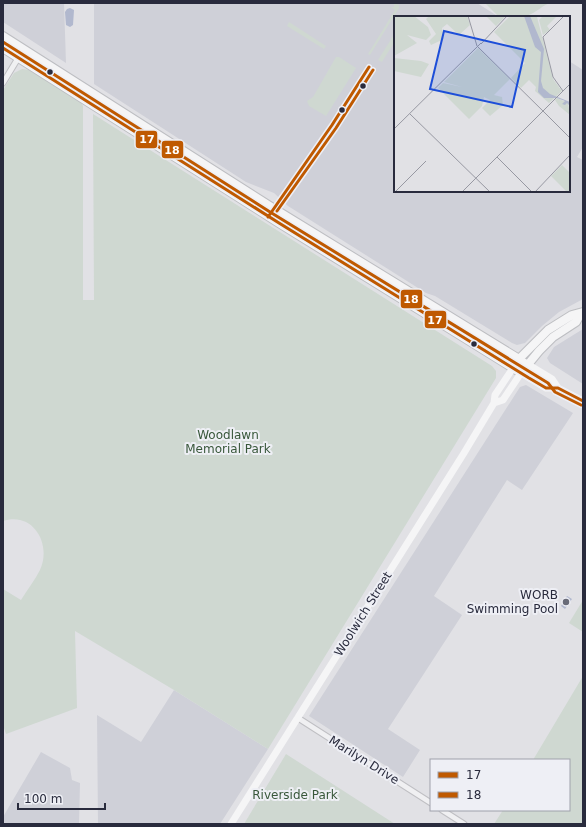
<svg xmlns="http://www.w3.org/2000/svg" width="586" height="827" viewBox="0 0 586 827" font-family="'DejaVu Sans',sans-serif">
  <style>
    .built { fill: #cfd0d8 }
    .green { fill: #cfd8d1 }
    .water { fill: #b1b8ce }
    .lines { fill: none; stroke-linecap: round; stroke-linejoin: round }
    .street-casing { stroke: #bfbfc3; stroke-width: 7 }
    .primary-casing { stroke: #bdbec2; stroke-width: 10 }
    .street { stroke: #f0f0f2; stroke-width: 5 }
    .secondary { stroke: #f5f5f6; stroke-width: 7 }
    .primary { stroke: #f5f5f6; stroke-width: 8 }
    .bus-1-casing { stroke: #eeeff5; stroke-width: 6 }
    .bus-2-casing { stroke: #eeeff5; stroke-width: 6 }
    .bus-1 { stroke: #bf5900; stroke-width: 3 }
    .bus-2 { stroke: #bf5900; stroke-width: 3 }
    .bus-dot { fill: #292b3d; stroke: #eeeff5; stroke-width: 1.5 }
    .poi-dot { fill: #696b78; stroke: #eeeff5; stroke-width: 1.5 }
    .labels { text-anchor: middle; stroke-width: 4; stroke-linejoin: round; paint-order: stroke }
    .park-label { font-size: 12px; fill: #38573a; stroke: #eeeff5 }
    .poi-label { font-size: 12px; fill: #292b3d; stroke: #eeeff5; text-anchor: end }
    .street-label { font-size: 12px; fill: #292b3d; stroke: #eeeff5 }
    .inset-road { fill: none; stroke: #9798a2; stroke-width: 1 }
    .view { fill: #1d4ed8; fill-opacity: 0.15; stroke: #1d4ed8; stroke-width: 2 }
    .inset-edge { fill: none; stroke: #292b3d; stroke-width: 2 }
    .line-badge { stroke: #eeeff5; stroke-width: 1.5 }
    .badge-label { font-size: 11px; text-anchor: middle; font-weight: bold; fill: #fff }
  </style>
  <rect width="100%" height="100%" fill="#e1e1e5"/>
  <!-- built -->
  <path class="built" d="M3,3h61l2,60 -63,-41z
    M94,3h383l22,14h-104v174h174v-130l14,9v77l-6,10 6,3v139l-24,13 -17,14 -17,17 -8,2 -5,-2 -77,-47 -9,-3 -138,-87 -14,-13 -28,-11 -152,-98z
    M583,329v55l-33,-21 -3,-5 7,-11z
    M526,385l47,28 -51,77 -15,-10 -73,116 28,19 -74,114 32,21 -17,27 -94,-61 211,-329z
    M174,690l94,59 -48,75h-122l-1,-109 44,27z
    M41,752l29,16 2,12 8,3 -1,41h-76v-7z"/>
  <!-- green -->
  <path class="green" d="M394,3l5,2v3l-29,47 -2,-1 27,-44 -4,-3h3z
    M485,3h65c-7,2 -12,8 -19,11 -10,5 -22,3 -32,3z
    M289,22l37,24 -2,3 -37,-23z
    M395,33v8l-13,21 -4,-2z
    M336,57h3l17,11 -30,48 -17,-10 -2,-5 6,-4z
    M22,69l7,1 52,32 2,4v194h11l-1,-186 399,252 4,5v7l-228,371 -94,-59 -99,-59 2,77 -71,26 -3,-9v-136l18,11c6,-10 14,-20 19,-30 12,-26 -7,-59 -37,-49v-431l11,-17z
    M583,600v32l-14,-9z
    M583,676v148h-89l9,-14h66v-50h-36z
    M286,754l109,70h-151z"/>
  <!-- water -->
  <path class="water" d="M70,8l4,2 -1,15 -3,2 -4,-2 -1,-13 2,-3z
    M567,596l5,3 -7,10 -4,-3z"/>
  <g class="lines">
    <!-- street casing -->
    <g class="street-casing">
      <path id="street" d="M3,83l20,-33
        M298,718l133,85
        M442,810l22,14"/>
    </g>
    <!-- primary casing -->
    <g class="primary-casing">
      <path id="primary" d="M3,36l270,172 246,151 29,-29 24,-15 11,-3
        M3,48l276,175 242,150 18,-22 14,-14 23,-15 5,-9"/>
    </g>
    <!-- street -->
    <use href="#street" class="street"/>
    <!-- secondary -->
    <path class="secondary" d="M494,403l9,-3 18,-27 25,15h12
      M231,824l233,-371 30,-50 1,-8 24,-36 33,20 6,9 25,13"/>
    <!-- primary -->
    <use href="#primary" class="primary"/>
    <!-- bus-1 casing -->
    <g class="bus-1-casing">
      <path id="bus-1" d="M3,48l276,175 250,155 17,10h12l25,13
        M268,217l64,-92 37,-58"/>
    </g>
    <!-- bus-2 casing -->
    <g class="bus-2-casing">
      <path id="bus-2" d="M3,42l267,170 278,171 7,9 26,13
        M277,211l59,-83 37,-58"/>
    </g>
    <!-- bus-1 -->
    <use href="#bus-1" class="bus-1"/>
    <!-- bus-2 -->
    <use href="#bus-2" class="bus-2"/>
  </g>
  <!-- markers -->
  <g class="bus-dot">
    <circle cx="50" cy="72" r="3.5"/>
    <circle cx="363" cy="86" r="3.5"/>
    <circle cx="342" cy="110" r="3.5"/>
    <circle cx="474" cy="344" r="3.5"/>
  </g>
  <circle class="poi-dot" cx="566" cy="602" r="4"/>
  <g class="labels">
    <!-- park labels -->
    <g class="park-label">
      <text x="228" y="439">Woodlawn<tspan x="228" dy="14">Memorial Park</tspan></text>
      <text x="295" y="799">Riverside Park</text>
    </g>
    <!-- poi labels -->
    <g class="poi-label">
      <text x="558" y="599">WORB<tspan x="558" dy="14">Swimming Pool</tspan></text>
    </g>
    <!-- street labels -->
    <g class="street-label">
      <text transform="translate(363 614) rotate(-58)" y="4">Woolwich Street</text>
      <text transform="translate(364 760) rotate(32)" y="4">Marilyn Drive</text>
    </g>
  </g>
  <!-- overview -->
  <g transform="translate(394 16)">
    <rect width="176" height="176" fill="#e1e1e5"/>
    <path d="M0,0h20l14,11 3,8 -5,5 -19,-5 10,8 -23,13zM35,0h38l3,9 -11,10 -12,-11 -5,4 2,11 -13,6 -2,-4 7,-7 -10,-15zM92,0h20l-10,10zM116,0l27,1 16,62 9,12 -13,12 -14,-12 1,-4 -7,-7 -8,8 -10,-10 14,-15 -31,-31zM149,0h14l-10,10 3,4 -7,5 -4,-15zM84,32l32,31 -16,16 8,2 1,8 -13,11 -8,-8 8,-8 -6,-3 -2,9 -13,13 -31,-31 5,-5 19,4 -18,-5zM0,42l27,3 8,3 -8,13 -27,-6zM163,82l11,5 2,12 -11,-9 -4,-6zM168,149l8,8v19h-3l-16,-16z" fill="#cfd8d1"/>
    <path d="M130,0h6l14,33 -3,32 2,7 7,6 20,8v4l-3,-3 -2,2 -3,-1 3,-3 -8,-3h-13l-6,-6 3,-40 -6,-5z" fill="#b1b8ce"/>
    <path class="inset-road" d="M74,0l9,30 69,68M87,28l26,-28M169,75l-10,-14 -10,-40 21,-21M152,92l24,-24M16,98l80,78M152,98l24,24M0,113l87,-86M103,141l35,35M1,176l31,-31M68,176l85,-85M141,176l35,-37"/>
    <path class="view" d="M50,15l81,19 -13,57 -82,-18z"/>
    <rect width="176" height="176" class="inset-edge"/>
  </g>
  <g class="line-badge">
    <rect x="135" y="130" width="23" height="19" rx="4" fill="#bf5900"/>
    <rect x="161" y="140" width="23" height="19" rx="4" fill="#bf5900"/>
    <rect x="400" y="289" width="23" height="20" rx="4" fill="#bf5900"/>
    <rect x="424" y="310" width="23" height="19" rx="4" fill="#bf5900"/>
  </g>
  <g class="badge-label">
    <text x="147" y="143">17</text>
    <text x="172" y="154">18</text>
    <text x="411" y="303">18</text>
    <text x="435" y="324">17</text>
  </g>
  <!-- border -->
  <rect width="586" height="827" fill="none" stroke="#292b3d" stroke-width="8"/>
  <!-- legend -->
  <rect x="430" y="759" width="140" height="52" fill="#eeeff5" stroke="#9fa1ab"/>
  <rect x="438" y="772" width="20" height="6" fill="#bf5900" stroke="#9fa1ab"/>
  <text x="466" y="779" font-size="12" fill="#292b3d">17</text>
  <rect x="438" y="792" width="20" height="6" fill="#bf5900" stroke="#9fa1ab"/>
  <text x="466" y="799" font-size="12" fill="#292b3d">18</text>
  <!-- scale -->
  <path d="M18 803v6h87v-6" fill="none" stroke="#292b3d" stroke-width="2"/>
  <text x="24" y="803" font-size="12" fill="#292b3d" stroke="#eeeff5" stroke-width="3" paint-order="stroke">100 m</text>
</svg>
